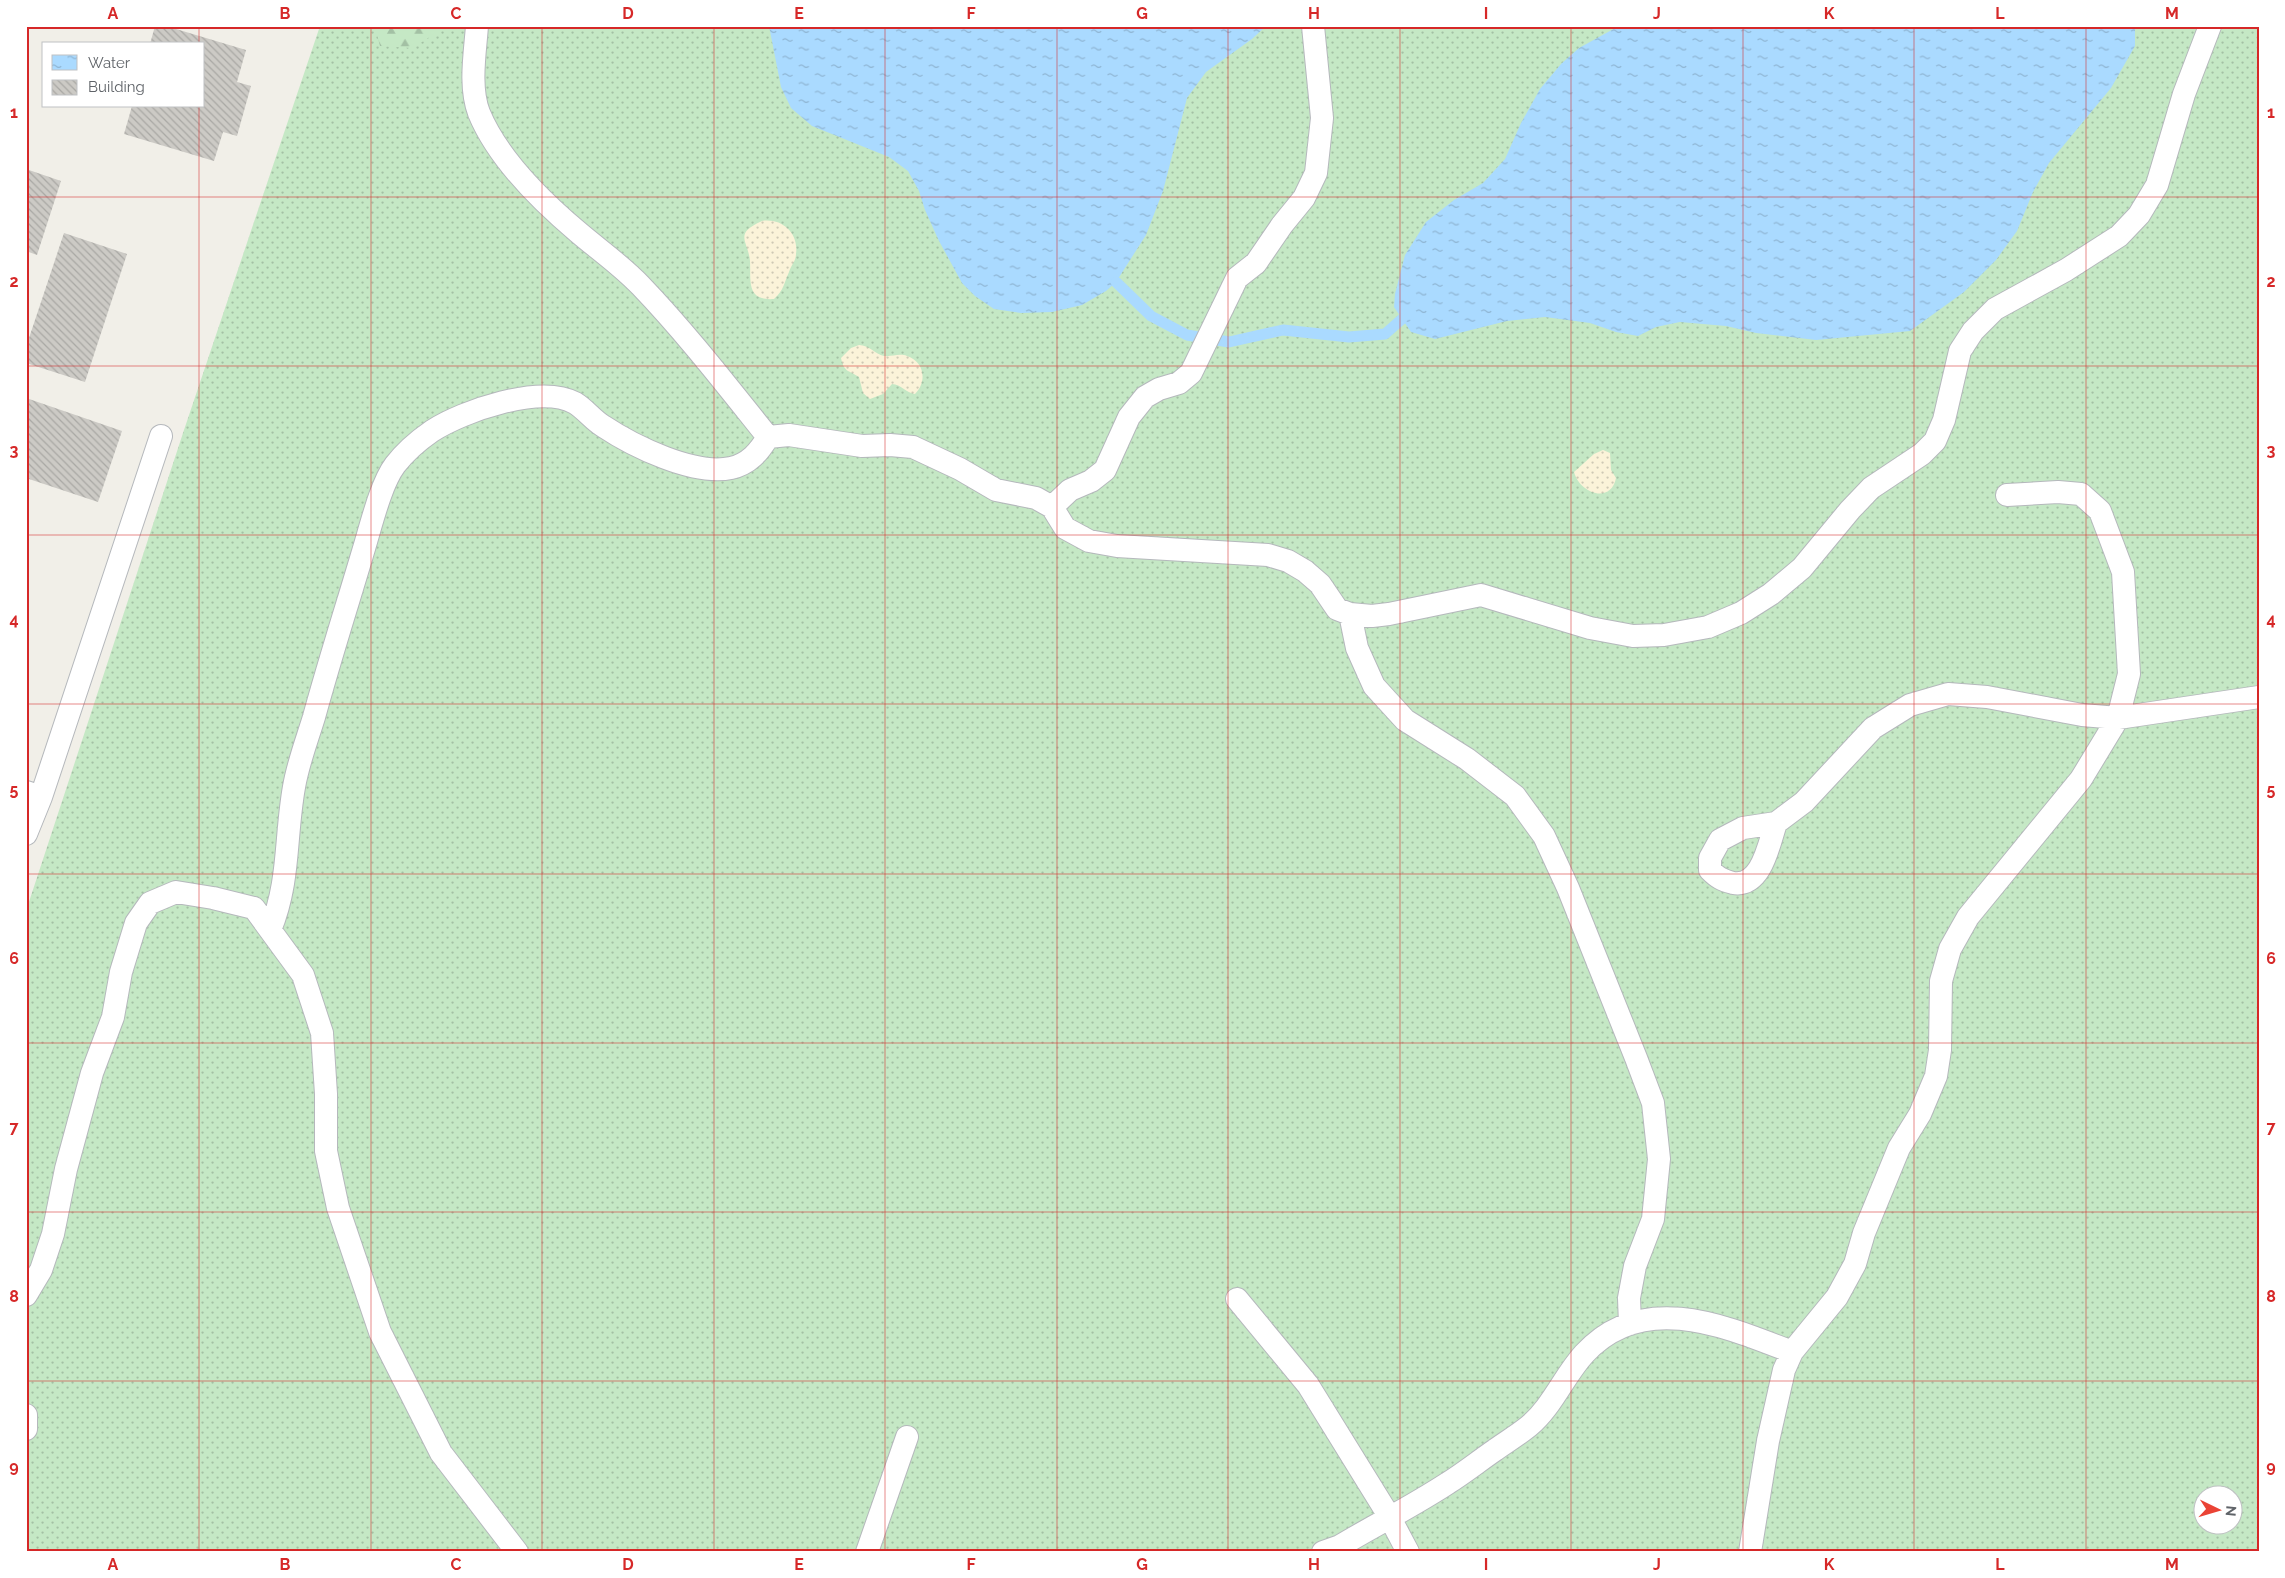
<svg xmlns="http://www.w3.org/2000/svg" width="2285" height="1578" viewBox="0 0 2285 1578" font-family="Raleway,sans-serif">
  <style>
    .grass { fill: url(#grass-dots); fill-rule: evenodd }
    .forest { fill: url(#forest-firs) }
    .sand { fill: url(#sand-dots) }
    .water { fill: url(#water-ripples) }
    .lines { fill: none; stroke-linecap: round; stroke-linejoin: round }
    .stream { stroke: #aadaff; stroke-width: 11 }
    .building { fill: url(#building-back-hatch) }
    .service-casing { stroke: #b5b8bc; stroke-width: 24 }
    .service { stroke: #fff; stroke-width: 22 }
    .grid { fill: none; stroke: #d62828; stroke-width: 1; stroke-opacity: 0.55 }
    .neatline { fill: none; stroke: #d62828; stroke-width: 2 }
    .grid-label { font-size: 16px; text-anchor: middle; font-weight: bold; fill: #d62828 }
  </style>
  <defs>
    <pattern id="grass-dots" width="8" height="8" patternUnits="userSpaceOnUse" patternTransform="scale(1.25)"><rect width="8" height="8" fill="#c5e8c5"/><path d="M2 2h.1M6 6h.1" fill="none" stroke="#a3c0a4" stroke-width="1.8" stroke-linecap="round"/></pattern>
    <pattern id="forest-firs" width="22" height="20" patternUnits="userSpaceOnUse" patternTransform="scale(1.25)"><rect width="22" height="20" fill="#c5e8c5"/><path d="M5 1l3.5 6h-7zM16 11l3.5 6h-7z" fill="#a3c0a4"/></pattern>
    <pattern id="sand-dots" width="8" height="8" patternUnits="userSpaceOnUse" patternTransform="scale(1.25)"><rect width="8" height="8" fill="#fbf3d9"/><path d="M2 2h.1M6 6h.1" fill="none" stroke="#cec8b4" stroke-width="1.8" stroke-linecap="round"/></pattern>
    <pattern id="water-ripples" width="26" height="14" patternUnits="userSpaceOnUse" patternTransform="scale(1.25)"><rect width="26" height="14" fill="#aadaff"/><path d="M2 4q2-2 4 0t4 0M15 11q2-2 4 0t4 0" fill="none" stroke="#8eb4d2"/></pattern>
    <pattern id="building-back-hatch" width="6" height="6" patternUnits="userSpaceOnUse" patternTransform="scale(1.25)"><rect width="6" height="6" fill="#cccac5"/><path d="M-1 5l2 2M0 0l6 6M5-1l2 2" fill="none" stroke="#a9a8a4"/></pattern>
  </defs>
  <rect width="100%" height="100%" fill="#f1efe8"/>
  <!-- grass -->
  <path class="grass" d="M320,26h1939v1526h-2233v-641l158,-481zM2202,1496h30v30h-30z"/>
  <!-- forest -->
  <path class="forest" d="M375,26h68l-2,4 -29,18 -32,-2z"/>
  <!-- sand -->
  <path class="sand" d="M762,221c20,-3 37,12 34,33 0,7 -5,11 -7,18 -5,11 -5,18 -15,27 -28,2 -23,-18 -24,-38 -2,-21 -17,-27 12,-40z
    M859,345c10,0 16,9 25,11 8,1 15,-3 23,0 18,6 20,26 8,38 -9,-1 -14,-10 -23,-10l-9,10 -13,5 -7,-6 -4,-16c-11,-7 -15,-5 -18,-19l10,-10z
    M1603,450l7,3 1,17 5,8c-5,26 -36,16 -42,-6l20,-18z"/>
  <!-- water -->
  <path class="water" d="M769,26h497l-14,13 -46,33 -19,26 -24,93 -17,44 -30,47 -10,9 -24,14 -30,7 -31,1 -27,-4 -19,-13 -13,-13 -23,-42 -14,-31 -6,-19 -11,-20 -19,-14 -77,-31 -21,-18 -10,-21z
    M1619,26h516v20l-24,42 -62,75 -16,29 -16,39 -21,29 -32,32 -54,39 -94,9 -60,-7 -30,-7 -46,-4 -24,5 -18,9 -22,-4 -26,-9 -45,-6 -38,4 -72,18 -24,-7 -17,-25 1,-13 10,-39 21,-33 28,-22 29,-17 22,-24 16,-36 19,-34 21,-25 18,-16z"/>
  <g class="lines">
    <!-- stream -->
    <path class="stream" d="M1116,282l35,34 36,19 42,7 54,-12 66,7 36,-3 17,-15"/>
  </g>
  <!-- building -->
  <path class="building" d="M155,26h11l80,24 -9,32 14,4 -14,50 -14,-4 -9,29 -90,-27 8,-28h72v-62h-54z
    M26,169l35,12 -24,74 -11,-4z
    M64,233l63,21 -42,128 -59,-19v-16z
    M29,399l93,32 -24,71 -72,-24v-71z"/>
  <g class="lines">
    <!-- service casing -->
    <g class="service-casing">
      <path id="service" d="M477,26c-2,27 -8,61 2,87 19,46 61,87 99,119 21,18 43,33 63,54 45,47 86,100 127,151l21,-2 73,11 28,-1 23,2 47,22 36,21 40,8 16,9 13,21 24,13 28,5 151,9 20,6 17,10 15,13 17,25 13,5 22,2 17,-2 92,-19 109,33 43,8 31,-1 44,-8 33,-14 30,-19 31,-26 48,-58 21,-22 51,-34 13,-13 9,-21 16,-69 13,-20 22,-22 71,-39 53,-34 20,-21 18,-30 27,-91 26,-68
        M1052,507l18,-17 21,-9 14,-11 24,-53 16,-20 14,-8 20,-6 12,-10 46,-95 19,-15 26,-38 22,-27 12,-25 6,-55 -9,-92
        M1350,614l7,34 17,38 31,34 62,39 48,37 29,40 24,52 68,170 17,45 6,56 -6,60 -18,47 -6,32 1,26
        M26,792l15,5 120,-361
        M1776,823c-7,20 -14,65 -43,60 -11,-3 -15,-5 -23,-13v-12l10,-18 23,-12 33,-5 28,-21 69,-74 37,-23 38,-11 39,3 95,18 36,3 141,-21
        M26,834l15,-37
        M270,930c20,-48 15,-93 24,-143 4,-24 13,-47 20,-70 15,-55 32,-108 48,-162 8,-25 18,-70 33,-90 10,-13 24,-25 37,-34 31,-20 108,-47 143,-28 10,6 18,17 28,23 30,20 91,50 128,42 18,-4 28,-16 37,-31
        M26,1295l15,-25 12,-36 13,-65 26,-96 21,-56 8,-45 15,-49 14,-20 26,-11 37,6 41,10 49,67 19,58 4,61v57l12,57 42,124 61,121 76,99
        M1237,1299l71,86 81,131 19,36
        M26,1415v14
        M867,1552l40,-115
        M1323,1552l17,-6c35,-21 73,-40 108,-63 16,-10 31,-22 47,-33 11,-8 23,-15 34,-24 23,-19 35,-50 55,-72 58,-64 141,-28 208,-2
        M1750,1552l18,-111 16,-71 8,-18 45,-55 18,-33 9,-31 35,-85 21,-34 16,-38 4,-26 1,-69 9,-32 18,-32 113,-138 37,-61 11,-44 -6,-102 -23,-61 -19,-17 -23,-2 -51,3"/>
    </g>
    <!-- service -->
    <use href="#service" class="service"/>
  </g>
  <!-- grid -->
  <path class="grid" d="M199,26v18M371,26v1526M542,26v1526M714,26v1526M885,26v1526M1057,26v1526M1228,26v1526M1400,26v1526M1571,26v1526M1743,26v1526M1914,26v1526M2086,26v1526M199,106v1446M26,197h2233M26,366h2233M26,535h2233M26,704h2233M26,874h2233M26,1043h2233M26,1212h2233M26,1381h2233"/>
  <!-- border -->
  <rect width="2285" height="1578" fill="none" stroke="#ffffff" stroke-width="55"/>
  <!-- legend -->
  <rect x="42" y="42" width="162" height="65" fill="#ffffff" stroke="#bfc1c3"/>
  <rect x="52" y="55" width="25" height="15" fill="url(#water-ripples)" stroke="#bfc1c3"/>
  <text x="88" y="68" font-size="15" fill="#5f6368">Water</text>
  <rect x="52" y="80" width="25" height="15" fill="url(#building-back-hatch)" stroke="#bfc1c3"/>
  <text x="88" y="92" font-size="15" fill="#5f6368">Building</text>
  <!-- north arrow -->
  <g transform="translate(2218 1510) rotate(95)"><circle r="24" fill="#ffffff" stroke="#bfc1c3"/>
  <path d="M0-4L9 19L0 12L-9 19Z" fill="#ea4335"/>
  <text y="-8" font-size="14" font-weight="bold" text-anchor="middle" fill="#5f6368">N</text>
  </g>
  <rect x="28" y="28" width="2230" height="1522" class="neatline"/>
  <g class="grid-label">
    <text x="113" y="19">A</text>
    <text x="285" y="19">B</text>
    <text x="456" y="19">C</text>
    <text x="628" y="19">D</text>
    <text x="799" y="19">E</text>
    <text x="971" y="19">F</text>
    <text x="1142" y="19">G</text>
    <text x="1314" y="19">H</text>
    <text x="1486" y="19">I</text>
    <text x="1657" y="19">J</text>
    <text x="1829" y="19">K</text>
    <text x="2000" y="19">L</text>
    <text x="2172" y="19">M</text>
    <text x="14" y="118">1</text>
    <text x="2271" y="118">1</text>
    <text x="14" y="287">2</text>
    <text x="2271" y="287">2</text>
    <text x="14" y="456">3</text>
    <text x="2271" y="456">3</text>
    <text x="14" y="625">4</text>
    <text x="2271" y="625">4</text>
    <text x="14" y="795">5</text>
    <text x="2271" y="795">5</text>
    <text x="14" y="964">6</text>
    <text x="2271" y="964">6</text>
    <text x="14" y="1133">7</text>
    <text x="2271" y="1133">7</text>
    <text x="14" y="1302">8</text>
    <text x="2271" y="1302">8</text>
    <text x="14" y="1472">9</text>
    <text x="2271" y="1472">9</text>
    <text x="113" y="1570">A</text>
    <text x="285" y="1570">B</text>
    <text x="456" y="1570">C</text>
    <text x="628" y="1570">D</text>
    <text x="799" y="1570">E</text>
    <text x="971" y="1570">F</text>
    <text x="1142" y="1570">G</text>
    <text x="1314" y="1570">H</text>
    <text x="1486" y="1570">I</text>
    <text x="1657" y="1570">J</text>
    <text x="1829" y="1570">K</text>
    <text x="2000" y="1570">L</text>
    <text x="2172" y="1570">M</text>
  </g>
</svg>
